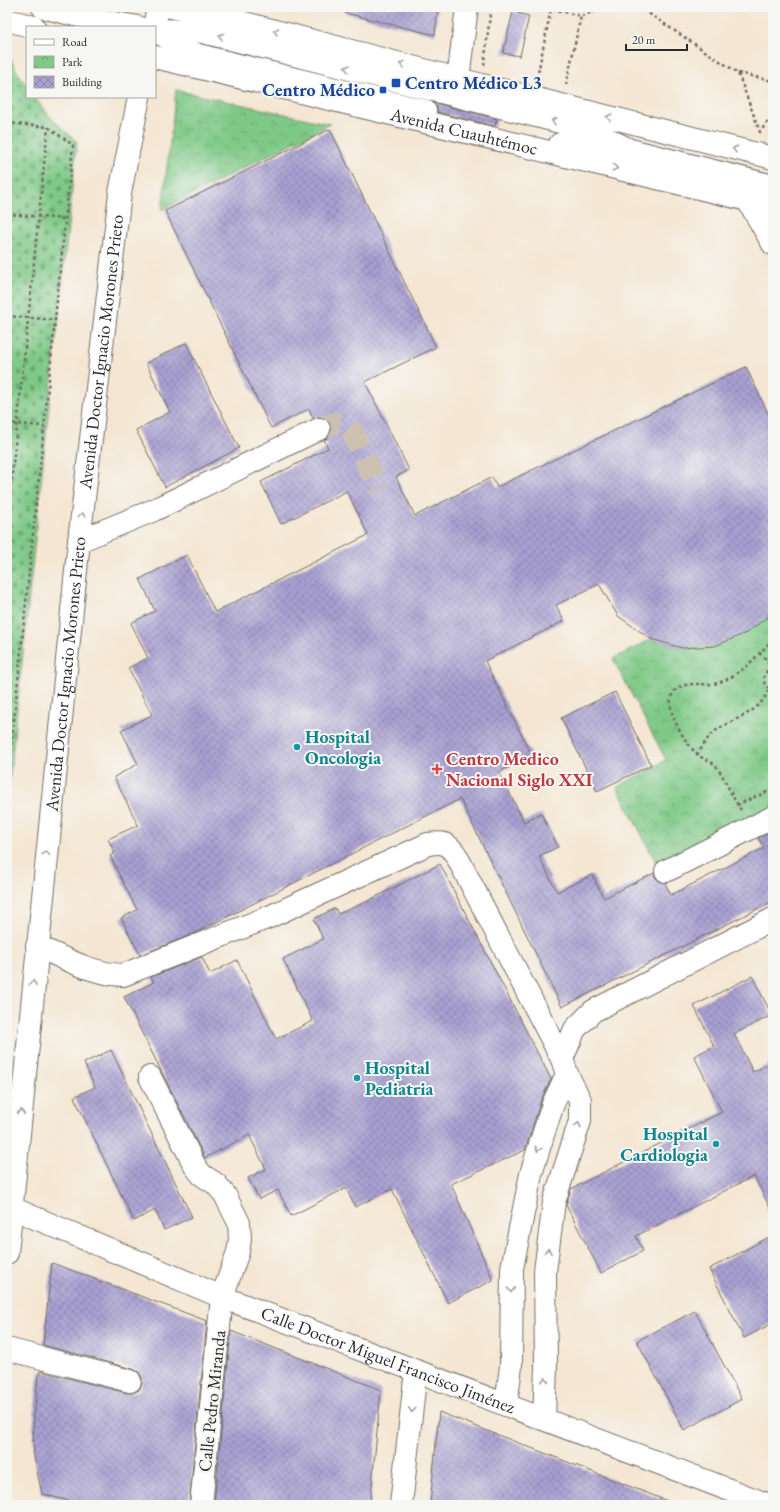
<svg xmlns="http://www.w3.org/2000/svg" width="780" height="1512" viewBox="0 0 780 1512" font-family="'EB Garamond',serif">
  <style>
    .cemetery { fill: url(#cemetery-stones); stroke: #557a59 }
    .park { fill: url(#park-crowns); stroke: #557a59 }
    .building { fill: url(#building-cross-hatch) }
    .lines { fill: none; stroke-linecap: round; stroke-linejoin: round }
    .minor-tunnel { stroke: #ccc1b1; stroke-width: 22; stroke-dasharray: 22 11; stroke-linecap: butt }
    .minor-casing { stroke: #716c65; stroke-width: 24 }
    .major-casing { stroke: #716c65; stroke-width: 24 }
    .path { stroke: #716c65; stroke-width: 2.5; stroke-dasharray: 3 3; stroke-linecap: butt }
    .minor { stroke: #fff; stroke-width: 22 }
    .major { stroke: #fff; stroke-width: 22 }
    .oneway { stroke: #a0a0a0 }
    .transit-dot { fill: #1a4fb4; stroke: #f6f6f2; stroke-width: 1.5 }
    .culture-dot { fill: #0f9aa8; stroke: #f6f6f2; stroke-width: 1.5 }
    .health-dot { fill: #e0444e; stroke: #f6f6f2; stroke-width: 1.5 }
    .labels { text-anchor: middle; stroke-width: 4; stroke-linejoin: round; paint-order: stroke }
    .transit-label { font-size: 18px; font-weight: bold; fill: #164399; stroke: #f6f6f2; text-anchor: start }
    .street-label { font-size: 18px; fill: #2b2b2b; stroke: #f6f6f2 }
    .culture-label { font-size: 18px; font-weight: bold; fill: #0d838f; stroke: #f6f6f2; text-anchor: start }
    .health-label { font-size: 18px; font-weight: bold; fill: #be3a42; stroke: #f6f6f2; text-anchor: start }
  </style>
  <defs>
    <pattern id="cemetery-stones" width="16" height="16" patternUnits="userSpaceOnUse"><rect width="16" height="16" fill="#7fc987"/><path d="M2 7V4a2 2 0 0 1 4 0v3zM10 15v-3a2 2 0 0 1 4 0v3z" fill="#68a36f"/></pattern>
    <pattern id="park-crowns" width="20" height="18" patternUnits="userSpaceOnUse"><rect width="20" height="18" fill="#7fc987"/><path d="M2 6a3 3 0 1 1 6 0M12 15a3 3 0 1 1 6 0" fill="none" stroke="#68a36f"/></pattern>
    <pattern id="building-cross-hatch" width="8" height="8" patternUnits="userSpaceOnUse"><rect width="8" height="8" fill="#a9a0d2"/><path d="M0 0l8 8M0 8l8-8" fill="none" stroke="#8a83ab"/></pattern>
  </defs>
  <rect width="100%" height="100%" fill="#f6f6f2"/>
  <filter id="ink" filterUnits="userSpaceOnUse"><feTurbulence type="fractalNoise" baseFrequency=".025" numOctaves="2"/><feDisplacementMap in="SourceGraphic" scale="8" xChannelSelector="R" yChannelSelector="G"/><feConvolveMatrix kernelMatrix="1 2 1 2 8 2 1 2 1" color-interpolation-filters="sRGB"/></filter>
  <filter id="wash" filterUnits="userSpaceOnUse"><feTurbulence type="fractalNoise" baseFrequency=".012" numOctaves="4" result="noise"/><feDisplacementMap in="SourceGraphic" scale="16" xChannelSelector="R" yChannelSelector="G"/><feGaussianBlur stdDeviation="0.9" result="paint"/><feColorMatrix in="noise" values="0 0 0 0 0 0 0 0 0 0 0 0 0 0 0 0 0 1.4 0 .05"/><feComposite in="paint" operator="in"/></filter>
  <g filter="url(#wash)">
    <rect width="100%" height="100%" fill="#f4e6d2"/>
    <!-- cemetery -->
    <path class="cemetery" d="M7,51l9,19 11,17v10h7l18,22 25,23 -70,661z"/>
    <!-- park -->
    <path class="park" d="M176,90l154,34 -168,86z
      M773,612v209l-108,59 -48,-93 49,-27 -53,-101 38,-20 31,9z"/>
    <g id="blocks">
      <!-- building -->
      <path class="building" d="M346,7h92l-3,28 -90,-22z
        M513,12l16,4 -9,40 -17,-3z
        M434,103l63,16 -2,7 -58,-14v-5z
        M330,129l106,218 -71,35 44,88 -13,7 19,39 77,-39 5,10 249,-120 27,57v189l-27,20 -31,13 -33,2 -31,-9 -33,-23 -19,-32 -43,21 8,16 -79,40 47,95 -33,16 25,50 17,-9 17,34 -19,9 18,36 35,-17 12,23 50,-25 1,4 4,4 6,2 6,12 93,-47 -6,-10 15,-7v70l-211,106 -102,-208 -269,136 -51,20 -19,-37 16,-8 -27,-54 5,-3 -7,-14 30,-14 -24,-48 24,-13 -17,-34 31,-15 -24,-47 20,-10 -17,-35 24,-12 -15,-32 47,-24 28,57 153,-77 -21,-44 -66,33 -20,-42 67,-34 -4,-8 6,-4 1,-7 -1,-5 -4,-6 -7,-1 -6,1 -4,-9 -38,19 -106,-217z
        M186,343l53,105 -74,39 -29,-57 34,-18 -24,-49z
        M615,692l36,73 -54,26 -36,-73z
        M440,864l111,215 -10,21 -16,50 -74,34 42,96 -45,23 -56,-114 -37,18 -9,-19 -55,28 -13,-26 -19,9 -11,-21 18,-9 -17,-34 -44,23 -81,-161 30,-15 -3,-5 51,-20 8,17 27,-14 39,79 37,-18 -30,-62 40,-20 -9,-20 21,-11 3,6 28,-12z
        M752,976l20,39 -38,19 19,38 20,-10v152l-19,-38 -118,60 7,15 -42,22 -35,-68 5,-16 151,-77 -28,-56 20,-10 -20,-40z
        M111,1050l81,167 -28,13 -9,-20 -21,11 -60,-124 21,-10 -11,-24z
        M773,1235v88l-29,15 -35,-69z
        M52,1263l155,58 -18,184h-104l-43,-11 -8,-37 -1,-28 5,-53 1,1 1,-6 87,22h6l6,-3 3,-6v-7l-3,-5 -6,-3 -90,-24z
        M695,1311l47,88 -58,31 -47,-89z
        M231,1331l150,59 -11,115h-156z
        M439,1412l236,92v1h-245z"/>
    </g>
  </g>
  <g filter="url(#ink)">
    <use href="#blocks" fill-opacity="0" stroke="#716c65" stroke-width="1"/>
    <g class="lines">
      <!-- minor-tunnel -->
      <path class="minor-tunnel" d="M319,429c14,-5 22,-12 33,2l27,59"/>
      <!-- minor casing -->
      <g class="minor-casing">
        <g id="minor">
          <path d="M43,7l44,11 51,9"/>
          <path d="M155,30l44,1 389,98 42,21 143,36"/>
          <path d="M155,31l43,24 227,56"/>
          <path d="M458,79l9,-72"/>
          <path d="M560,144l26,6h40"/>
          <path d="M747,199l26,45"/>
          <path d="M79,541l75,-31 165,-81"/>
          <path d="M666,871l107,-54"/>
          <path d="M37,946c27,12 55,28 86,29l146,-58 159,-73c15,-2 19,-2 28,11l106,204 5,15 13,26v21l-26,81 -9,69 1,96 -2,52"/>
          <path d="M562,1059l13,-30 18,-18 180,-92"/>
          <path d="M150,1077l45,89 7,9 14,9 9,11 14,28 1,16 -2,13 -16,45 -21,208"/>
          <path id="s1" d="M7,1206l215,91 547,208"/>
          <path d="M7,1349l123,32"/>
          <path d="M506,1405l5,-39 1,-98 19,-94 12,-39 10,-31 14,-30"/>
          <path d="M401,1505l15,-134"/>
        </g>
      </g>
      <!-- major casing -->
      <g class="major-casing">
        <g id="major">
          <path d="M171,7l47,9 240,63 315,79"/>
          <path d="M7,20l27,7"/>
          <path d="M154,27l4,-20"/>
          <path id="s2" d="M155,57l618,149"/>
          <path id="s3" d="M7,1253l72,-712 41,-348 19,-96"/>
        </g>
      </g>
      <!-- path -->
      <path class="path" d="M639,7l99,66 22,59 13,-18
        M484,65l7,-58
        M738,73l35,8
        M537,78l14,-69 30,7 28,-9
        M566,85l15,-69
        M7,123l41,4 25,18 -66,642
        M7,214l59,5
        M7,316l48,4
        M7,423l37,3
        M7,522l41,-395
        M759,653l7,6 4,9
        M773,668c-12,3 -13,19 0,21
        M697,755c5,-8 10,-17 17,-23 21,-16 44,-16 55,-43
        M737,805l36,-16
        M741,810c-9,-12 -17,-35 -26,-45 -5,-5 -13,-6 -18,-11 -13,-12 -41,-56 -17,-67 11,-5 22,-2 33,-3 25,-5 43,-27 60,-45"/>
      <!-- minor -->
      <use href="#minor" class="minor"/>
      <!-- major -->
      <use href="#major" class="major"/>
    </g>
    <!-- one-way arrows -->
    <defs><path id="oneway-chevron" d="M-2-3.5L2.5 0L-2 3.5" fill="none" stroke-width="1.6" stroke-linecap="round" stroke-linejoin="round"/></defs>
    <g class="oneway">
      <use href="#oneway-chevron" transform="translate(276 31) rotate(-165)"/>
      <use href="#oneway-chevron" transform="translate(221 36) rotate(-166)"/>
      <use href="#oneway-chevron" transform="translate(402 64) rotate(-165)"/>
      <use href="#oneway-chevron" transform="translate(347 68) rotate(-166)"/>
      <use href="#oneway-chevron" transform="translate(609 117) rotate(-166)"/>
      <use href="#oneway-chevron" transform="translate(554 121) rotate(-166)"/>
      <use href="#oneway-chevron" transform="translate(735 149) rotate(-166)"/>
      <use href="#oneway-chevron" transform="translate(615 168) rotate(13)"/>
      <use href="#oneway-chevron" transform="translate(82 515) rotate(-83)"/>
      <use href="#oneway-chevron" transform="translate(46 853) rotate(-84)"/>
      <use href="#oneway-chevron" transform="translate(33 983) rotate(-84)"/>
      <use href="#oneway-chevron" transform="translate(21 1112) rotate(-84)"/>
      <use href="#oneway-chevron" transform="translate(578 1125) rotate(-76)"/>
      <use href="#oneway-chevron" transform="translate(538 1149) rotate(107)"/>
      <use href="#oneway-chevron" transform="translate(548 1251) rotate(-82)"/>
      <use href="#oneway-chevron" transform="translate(511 1290) rotate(91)"/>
      <use href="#oneway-chevron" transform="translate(545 1380) rotate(-88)"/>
      <use href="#oneway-chevron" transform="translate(412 1410) rotate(96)"/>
    </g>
  </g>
  <!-- markers -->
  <g class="transit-dot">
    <rect x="391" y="78" width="10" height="10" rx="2"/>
    <rect x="379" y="86" width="8" height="8" rx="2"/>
  </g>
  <g class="culture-dot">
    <circle cx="297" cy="747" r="4"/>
    <circle cx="357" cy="1078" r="4"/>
    <circle cx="716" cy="1144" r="4"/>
  </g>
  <path class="health-dot" d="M435 763h4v4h4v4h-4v4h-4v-4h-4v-4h4z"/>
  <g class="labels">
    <!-- transit labels -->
    <g class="transit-label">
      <text x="405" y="89">Centro Médico L3</text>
      <text x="375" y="96" text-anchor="end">Centro Médico</text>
    </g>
    <!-- street labels -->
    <g class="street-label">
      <text dy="6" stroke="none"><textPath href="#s2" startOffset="318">Avenida Cuauhtémoc</textPath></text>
      <text dy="6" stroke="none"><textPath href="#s3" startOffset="906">Avenida Doctor Ignacio Morones Prieto</textPath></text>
      <text dy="6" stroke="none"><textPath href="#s3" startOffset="582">Avenida Doctor Ignacio Morones Prieto</textPath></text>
      <text dy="6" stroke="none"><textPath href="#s1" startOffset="411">Calle Doctor Miguel Francisco Jiménez</textPath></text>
      <text transform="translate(212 1401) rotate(-84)" y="6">Calle Pedro Miranda</text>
    </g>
    <!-- culture labels -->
    <g class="culture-label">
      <text x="305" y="743">Hospital<tspan x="305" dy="21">Oncologia</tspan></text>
      <text x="365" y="1074">Hospital<tspan x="365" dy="21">Pediatria</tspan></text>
      <text x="708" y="1140" text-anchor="end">Hospital<tspan x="708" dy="21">Cardiologia</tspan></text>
    </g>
    <!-- health labels -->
    <g class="health-label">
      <text x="446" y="765">Centro Medico<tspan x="446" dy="21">Nacional Siglo XXI</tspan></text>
    </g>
  </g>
  <!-- margin -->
  <rect width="780" height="1512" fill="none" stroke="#f6f6f2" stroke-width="24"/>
  <!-- legend -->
  <rect x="26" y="26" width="130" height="72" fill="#f6f6f2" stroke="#a5a5a2"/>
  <rect x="34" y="39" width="20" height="6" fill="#ffffff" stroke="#a5a5a2"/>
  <text x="62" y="46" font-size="12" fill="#2b2b2b">Road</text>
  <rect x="34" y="56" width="20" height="12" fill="url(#park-crowns)" stroke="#a5a5a2"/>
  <text x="62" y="66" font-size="12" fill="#2b2b2b">Park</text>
  <rect x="34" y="76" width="20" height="12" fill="url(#building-cross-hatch)" stroke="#a5a5a2"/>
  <text x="62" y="86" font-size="12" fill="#2b2b2b">Building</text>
  <!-- scale -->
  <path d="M626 44v6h61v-6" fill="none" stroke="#2b2b2b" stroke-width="2"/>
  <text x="632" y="44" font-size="12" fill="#2b2b2b" stroke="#f6f6f2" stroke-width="3" paint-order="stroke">20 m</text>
</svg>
